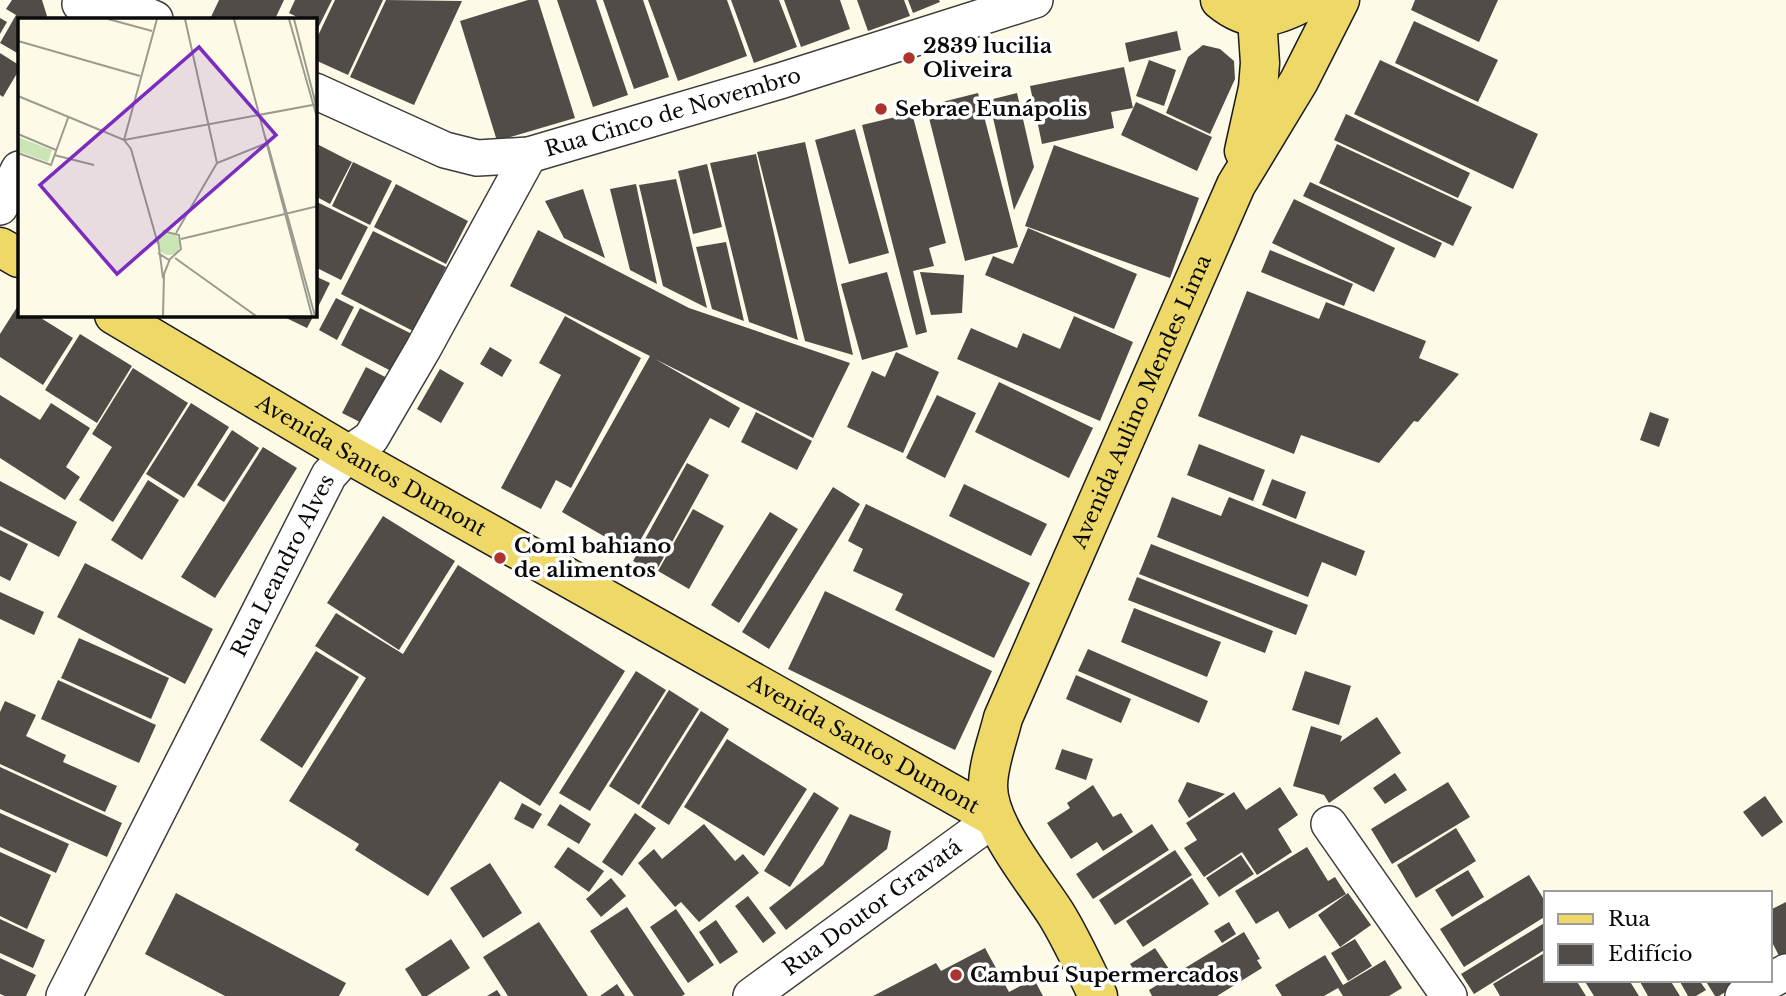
<svg xmlns="http://www.w3.org/2000/svg" width="1786" height="996" viewBox="0 0 1786 996" font-family="'Libre Baskerville',serif">
  <style>
    .building { fill: #514c47 }
    .lines { fill: none; stroke-linecap: round; stroke-linejoin: round }
    .minor-casing { stroke: #3d3d3d; stroke-width: 38 }
    .major-casing { stroke: #1b1b1b; stroke-width: 41 }
    .minor { stroke: #fff; stroke-width: 35 }
    .major { stroke: #edd868; stroke-width: 38 }
    .poi-dot { fill: #ad332e; stroke: #fff; stroke-width: 2.5 }
    .labels { text-anchor: middle; stroke-width: 7; stroke-linejoin: round; paint-order: stroke }
    .poi-label { font-size: 21px; font-weight: bold; fill: #0a0a0a; stroke: #fff; text-anchor: start }
    .street-label { font-size: 21px; fill: #0a0a0a; stroke: #fff }
    .inset-road { fill: none; stroke: #9c9b8f; stroke-width: 2 }
    .view { fill: #7b2cbf; fill-opacity: 0.15; stroke: #7b2cbf; stroke-width: 3.5 }
    .inset-edge { fill: none; stroke: #0a0a0a; stroke-width: 3.5 }
  </style>
  <rect width="100%" height="100%" fill="#fdfbe8"/>
  <!-- building -->
  <path class="building" d="M12,0h30l5,16 -2,3h-26v35l-19,-11 16,-28 -10,-6z
    M219,0h65l-9,19h-65z
    M295,0h37l-14,28 -3,-2v-7h-14l-12,-6z
    M335,0h48l-35,75 -33,-15v-18z
    M386,0l76,1 -48,104 -64,-28z
    M528,0h10l37,118 -78,23 -37,-120z
    M557,0h39l32,95 -35,12z
    M603,0h40l26,77 -35,12z
    M648,0h79l20,56 -69,25z
    M731,0h48l18,47 -43,16z
    M784,0h56l10,29 -49,18z
    M857,0h47l6,16 -42,15z
    M908,0h31l1,2 -27,11z
    M1415,0h83l-19,42 -68,-32z
    M0,18l7,4 -7,12z
    M1414,21l84,39 -20,42 -83,-39z
    M1177,31l4,19 -52,12 -4,-19z
    M1203,45l17,4 14,12 1,18 -25,55 -44,-21 22,-56z
    M0,53l19,12v5l-16,27 -3,-2z
    M1149,60l27,10 -12,36 -28,-10z
    M1380,60l158,74 -25,55 -159,-75z
    M1124,67l9,41 -22,4 3,16 -72,16 -12,-58z
    M978,93l40,154 -53,14 -39,-155z
    M1017,93l17,74 -20,43 -25,-110z
    M1136,102l76,35 -15,34 -76,-36z
    M912,113l34,130 -17,5 5,18 -21,5 14,61 -11,3 -54,-210z
    M1346,114l124,59 -12,25 -124,-58z
    M855,129l34,124 -40,11 -34,-124z
    M805,142l48,213 -48,-14 -48,-189z
    M315,143l37,19 -22,42 -15,-8z
    M1337,144l135,63 -19,39 -134,-63z
    M1054,145l145,53 -29,80 -145,-52z
    M756,154l42,186 -49,-18 -39,-159z
    M353,162l39,19 -22,44 -38,-19z
    M707,164l15,63 -29,7 -15,-63z
    M676,179l31,129 -44,-22 -24,-101z
    M1310,182l132,61 -7,15 -132,-62z
    M396,184l72,37 -22,43 -72,-37z
    M636,184l21,100 -27,-14 -20,-81z
    M583,189l22,69 -41,-20 -19,-37z
    M1294,199l101,49 -21,44 -102,-49z
    M315,201l53,26 -27,53 -26,-13z
    M1028,228l109,46 -23,55 -129,-54 8,-19 20,8z
    M538,230l151,78 161,55 -37,75 -158,-79 85,49 -11,20 -19,-10 -77,135 -71,-41 88,-156 -140,-70z
    M373,231l73,36 -33,64 -72,-37z
    M726,242l18,79 -32,-12 -16,-62z
    M1270,250l83,34 -9,22 -83,-34z
    M887,272l21,75 -46,13 -21,-76z
    M920,272l44,3 -2,38 -31,2z
    M315,276l15,7 -15,30z
    M1247,291l72,28 7,-17 100,39 -7,17 40,16 -41,48 -4,-1 -35,42 -78,-28 -7,19 -96,-38z
    M336,298l18,9 -17,33 -18,-10z
    M19,304v11h17l37,23 -30,47 -43,-28v-23z
    M360,308l52,26 -19,38 -52,-27z
    M280,315h34l-7,13z
    M565,316l76,42 -70,130 -15,-8 -15,29 -40,-21 60,-113 -22,-12z
    M1074,316l59,26 -33,79 -143,-62 14,-31 46,20 6,-15 37,16z
    M80,334l52,32 -35,57 -52,-33z
    M490,347l22,13 -10,17 -22,-13z
    M896,352l43,20 -36,81 -56,-26 25,-56 13,6z
    M366,367l25,13 -23,46 -26,-13z
    M133,368l55,35 -75,119 -34,-22 33,-53 -20,-13z
    M440,369l24,14 -23,40 -24,-14z
    M999,382l94,46 -24,50 -94,-46z
    M0,395l40,25 11,-17 39,25 -24,39 14,10 -15,23 -65,-42z
    M937,395l39,18 -31,65 -39,-20z
    M191,403l38,24 -45,71 -38,-24z
    M756,412l56,29 -15,29 -56,-28z
    M1650,412l19,7 -10,28 -19,-7z
    M232,430l27,18 -35,54 -27,-17z
    M1199,444l66,26 -12,31 -66,-26z
    M263,447l34,21 -82,130 -34,-21z
    M687,463l22,12 -54,98 -22,-12z
    M1272,479l34,13 -10,27 -34,-14z
    M148,480l31,20 -37,60 -31,-20z
    M0,481l77,41 -18,35 -59,-31z
    M964,484l83,40 -16,32 -82,-40z
    M833,487l27,17 -91,145 -27,-17z
    M1172,497l49,19 8,-19 136,54 -9,25 -34,-14 -14,35 -151,-60z
    M866,504l164,79 -36,75 -99,-48 8,-16 -50,-23 10,-22 -15,-8z
    M693,509l31,17 -35,63 -31,-18z
    M770,512l28,17 -59,94 -28,-18z
    M383,516l72,45 -56,89 -72,-47z
    M0,530l28,14 -18,37 -10,-5z
    M1151,544l157,61 -12,30 -157,-61z
    M85,563l128,66 -28,55 -128,-67z
    M458,565l167,106 -85,135 -40,-25 -72,115 -73,-46 4,-6 -70,-43 77,-123 -51,-32 21,-33 67,41z
    M1137,577l136,54 -8,22 -137,-53z
    M825,591l167,80 -37,79 -167,-81z
    M0,592l44,20 -10,23 -34,-16z
    M1134,608l87,34 -14,35 -86,-35z
    M79,638l90,40 -18,41 -90,-41z
    M1088,649l120,52 -9,22 -121,-52z
    M316,651l43,26 -57,91 -42,-28z
    M636,671l30,19 -76,121 -31,-18z
    M1305,671l46,15 -12,39 -47,-15z
    M1076,675l55,24 -10,24 -55,-24z
    M58,680l98,45 -17,38 -98,-44z
    M669,690l30,19 -60,96 -30,-19z
    M5,701l31,14 -10,21 40,19 -3,7 54,24 -12,26 -105,-48v-52z
    M701,711l28,18 -60,96 -28,-18z
    M1377,717l24,36 -72,50 -5,-8 -31,-9 18,-60 31,10 -2,6z
    M727,739l80,50 -43,67 -80,-49z
    M1062,749l31,10 -7,21 -31,-11z
    M0,767l122,56 -15,34 -107,-48z
    M1395,773l12,17 -22,14 -12,-16z
    M1187,782l38,12 -36,24 -11,-17z
    M1448,782l22,35 -78,47 -21,-35z
    M1093,785l20,32 8,-4 12,19 -30,19 -6,-9 -26,17 -24,-36 23,-15 -3,-5z
    M1280,787l18,28 -20,14 14,23 -35,23 -15,-23 -38,25 -20,-29 13,-8 -11,-17 48,-31 12,18z
    M814,792l25,16 -49,79 -26,-16z
    M1765,796l18,26 -21,15 -19,-25z
    M522,803l20,11 -9,15 -19,-10z
    M560,804l31,20 -12,20 -32,-19z
    M0,813l69,31 -13,29 -56,-26z
    M635,813l21,15 -34,48 -20,-14z
    M850,814l41,17 -4,18 -101,81 -17,-22 54,-43z
    M704,824l31,37 8,-7 16,19 -60,49 -18,-20 -6,5 -37,-44 16,-14 8,10z
    M1152,824l17,26 -76,49 -17,-25z
    M1456,828l20,33 -60,37 -19,-33z
    M568,847l36,24 -15,21 -35,-25z
    M1307,847l21,34 7,-4 11,17 -57,35 -11,-18 -22,13 -21,-33z
    M1175,850l17,25 -77,50 -16,-25z
    M0,852l51,23 -24,54 -27,-13z
    M1241,855l13,19 -35,23 -13,-19z
    M490,863l32,50 -39,25 -33,-50z
    M1468,870l16,27 -32,20 -17,-27z
    M1529,875l17,28v13l-82,51 -24,-38z
    M611,878l15,18 -25,21 -15,-18z
    M1192,878l17,26 -66,43 -17,-26z
    M176,893l170,90 -7,13h-114l-80,-42z
    M1348,893l23,32 -31,22 -22,-32z
    M748,896l28,37 -13,10 -28,-37z
    M1786,902v55l-5,3 -11,-22v-28z
    M627,907l58,87 -3,2h-48l-44,-65z
    M676,909l38,56 -26,18 -38,-56z
    M0,919l45,21 -12,28 -33,-15z
    M716,920l22,32 -18,12 -21,-32z
    M539,922l49,74h-80l-25,-39z
    M1229,922l7,12 -14,9 -8,-12z
    M1546,922v27l-72,45 -13,-20z
    M1244,932l16,27 -3,1 5,8 -45,28h-65l-3,-6z
    M451,939l19,29 -43,28h-5l-17,-27z
    M1355,939l17,27 -24,15 -17,-28z
    M985,948l24,44 25,-13 9,17h-170l63,-33 5,8z
    M1155,948l14,21 -25,16 -14,-21z
    M1546,952v28h30l10,16h-86l-7,-12z
    M1325,955l18,30 42,-25 17,28 -13,8h-46l-5,-8 -14,8h-42l-7,-11z
    M0,958l36,17 -10,21h-21l-5,-2z
    M1584,980h45l10,16h-45z
    M1639,980h31l10,16h-32z
    M1679,980h20l7,10 -10,6h-8z
    M1705,980h39l-25,16h-4z
    M617,984l8,12h-25z
    M497,990l4,6h-14z"/>
  <g class="lines">
    <!-- minor casing -->
    <g class="minor-casing">
      <g id="minor">
        <path d="M80,4l38,-1 37,16"/>
        <path id="s1" d="M315,91l130,59 32,8 52,-3 251,-74 255,-81"/>
        <path d="M0,207l19,-38"/>
        <path d="M1329,824l120,172"/>
        <path id="s2" d="M64,996l265,-521 19,-21 23,-16 52,-89 106,-194"/>
        <path id="s3" d="M751,996l244,-178"/>
        <path d="M1743,996l43,-24"/>
      </g>
    </g>
    <!-- major casing -->
    <g class="major-casing">
      <g id="major">
        <path d="M1220,0c31,26 55,18 88,0"/>
        <path d="M1244,151l14,-63 2,-25 -3,-45"/>
        <path d="M0,247l19,11"/>
        <path id="s4" d="M114,315l234,139 647,364"/>
        <path id="s5" d="M1098,996c-13,-27 -26,-56 -42,-82 -21,-33 -68,-88 -68,-128 0,-22 10,-47 15,-68l233,-533 63,-104 41,-81"/>
      </g>
    </g>
    <!-- minor -->
    <use href="#minor" class="minor"/>
    <!-- major -->
    <use href="#major" class="major"/>
  </g>
  <!-- markers -->
  <g class="poi-dot">
    <circle cx="909" cy="58" r="7"/>
    <circle cx="881" cy="109" r="7"/>
    <circle cx="500" cy="558" r="7"/>
    <circle cx="956" cy="975" r="7"/>
  </g>
  <g class="labels">
    <!-- poi labels -->
    <g class="poi-label">
      <text x="923" y="53">2839 lucilia<tspan x="923" dy="24">Oliveira</tspan></text>
      <text x="895" y="116">Sebrae Eunápolis</text>
      <text x="514" y="553">Coml bahiano<tspan x="514" dy="24">de alimentos</tspan></text>
      <text x="970" y="982">Cambuí Supermercados</text>
    </g>
    <!-- street labels -->
    <g class="street-label">
      <text dy="7" stroke="none"><textPath href="#s1" startOffset="378">Rua Cinco de Novembro</textPath></text>
      <text dy="7" stroke="none"><textPath href="#s5" startOffset="654">Avenida Aulino Mendes Lima</textPath></text>
      <text dy="7" stroke="none"><textPath href="#s4" startOffset="298">Avenida Santos Dumont</textPath></text>
      <text dy="7" stroke="none"><textPath href="#s2" startOffset="483">Rua Leandro Alves</textPath></text>
      <text dy="7" stroke="none"><textPath href="#s4" startOffset="864">Avenida Santos Dumont</textPath></text>
      <text dy="7" stroke="none"><textPath href="#s3" startOffset="150">Rua Doutor Gravatá</textPath></text>
    </g>
  </g>
  <!-- overview -->
  <g transform="translate(18 18)">
    <rect width="299" height="299" fill="#fdfbe8"/>
    <path d="M0,119l34,13 -4,12 -30,-11zM140 226a11 11 0 1 1 22 0a11 11 0 1 1-22 0Z" fill="#cae4b5"/>
    <path class="inset-road" d="M90,1l44,12M167,1l32,144M216,1l78,297M271,1l29,102M276,1l22,86M0,23l122,35M0,78l106,44 194,-36M0,116l38,16M248,120l49,178M106,122l33,-121M106,122l7,9 27,95M0,135l33,12 17,-47M36,137l40,10M158,215l41,-70 50,-20M163,221l137,-33M140,222l5,38M140,235l11,7 12,-11 -2,-14 -16,-4M157,240l81,58M145,298l1,-42 6,-15"/>
    <path class="view" d="M181,29l77,88 -159,139 -77,-89z"/>
    <rect width="299" height="299" class="inset-edge"/>
  </g>
  <!-- legend -->
  <rect x="1544" y="891" width="228" height="91" fill="#ffffff" stroke="#9d9d9d" stroke-width="2"/>
  <rect x="1558" y="914" width="35" height="10" fill="#edd868" stroke="#9d9d9d" stroke-width="2"/>
  <text x="1608" y="926" font-size="21" fill="#0a0a0a">Rua</text>
  <rect x="1558" y="944" width="35" height="21" fill="#514c47" stroke="#9d9d9d" stroke-width="2"/>
  <text x="1608" y="961" font-size="21" fill="#0a0a0a">Edifício</text>
</svg>
